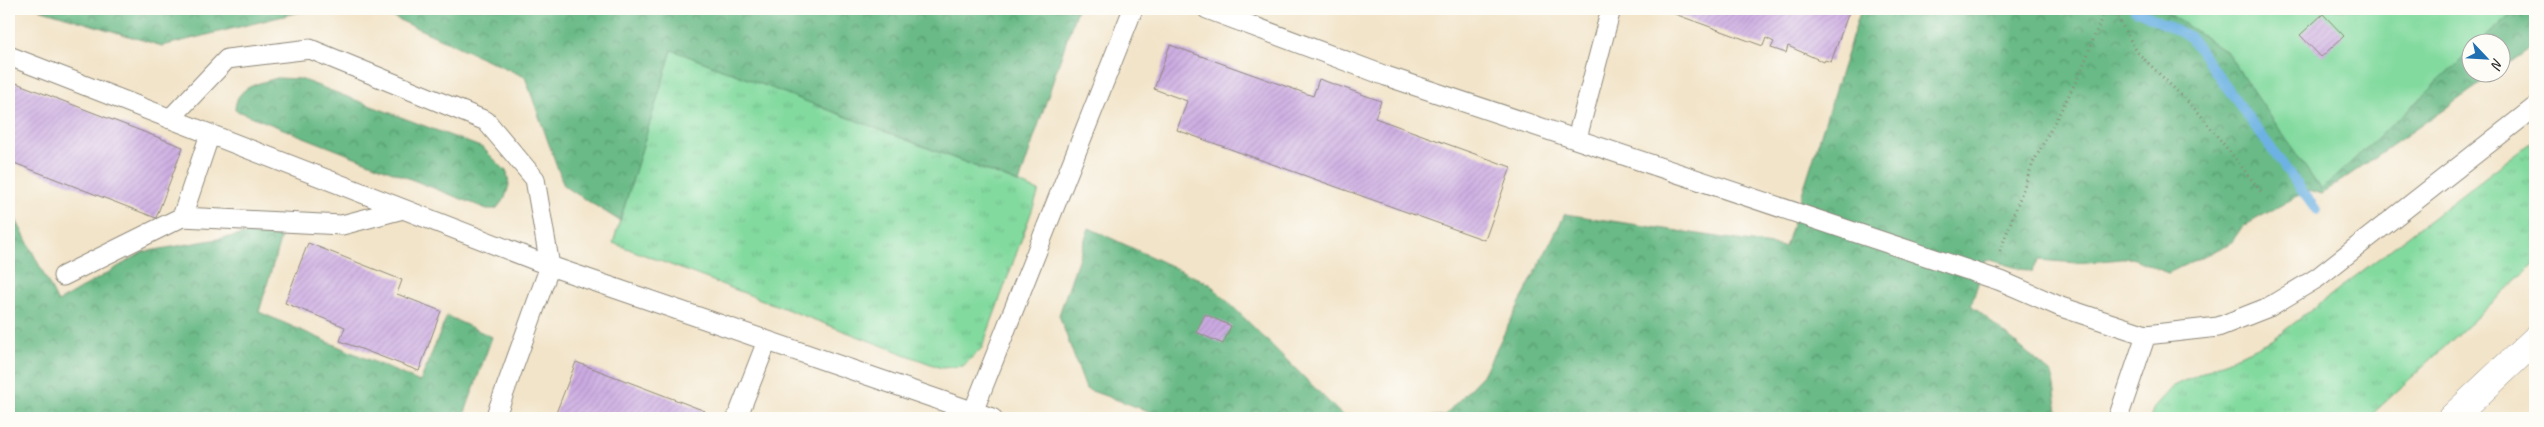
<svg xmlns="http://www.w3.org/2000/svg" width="2544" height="427" viewBox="0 0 2544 427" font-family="Caveat,sans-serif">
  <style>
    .grass { fill: url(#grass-tufts); stroke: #568265 }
    .forest { fill: url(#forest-crowns); stroke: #4a7258 }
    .park { fill: #82da9f; stroke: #568265 }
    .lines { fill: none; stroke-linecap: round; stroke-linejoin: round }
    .stream { stroke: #6db2e3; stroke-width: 10 }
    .building { fill: url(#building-hatch) }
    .lane-casing { stroke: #8e887a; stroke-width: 21 }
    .highway-casing { stroke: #8e887a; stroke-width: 29 }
    .path { stroke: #8e887a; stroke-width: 3; stroke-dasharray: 1 4; stroke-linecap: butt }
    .lane { stroke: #fff; stroke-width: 19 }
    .highway { stroke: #fff; stroke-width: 28 }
  </style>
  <defs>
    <pattern id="grass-tufts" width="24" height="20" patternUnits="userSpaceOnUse" patternTransform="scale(1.25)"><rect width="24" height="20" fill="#82da9f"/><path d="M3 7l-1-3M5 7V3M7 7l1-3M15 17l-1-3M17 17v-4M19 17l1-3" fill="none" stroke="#70bb89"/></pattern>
    <pattern id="forest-crowns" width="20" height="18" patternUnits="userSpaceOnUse" patternTransform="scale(1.25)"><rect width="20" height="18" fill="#69ba86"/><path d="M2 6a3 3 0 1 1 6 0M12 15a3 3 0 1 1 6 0" fill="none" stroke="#57976e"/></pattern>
    <pattern id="building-hatch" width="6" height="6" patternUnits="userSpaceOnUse" patternTransform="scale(1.25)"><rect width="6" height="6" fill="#cbaae1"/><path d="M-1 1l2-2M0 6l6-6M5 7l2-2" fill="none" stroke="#ae92c1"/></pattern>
  </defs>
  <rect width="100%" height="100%" fill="#fdfcf7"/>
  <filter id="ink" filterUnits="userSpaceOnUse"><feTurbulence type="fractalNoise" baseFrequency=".02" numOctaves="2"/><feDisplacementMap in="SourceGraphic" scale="10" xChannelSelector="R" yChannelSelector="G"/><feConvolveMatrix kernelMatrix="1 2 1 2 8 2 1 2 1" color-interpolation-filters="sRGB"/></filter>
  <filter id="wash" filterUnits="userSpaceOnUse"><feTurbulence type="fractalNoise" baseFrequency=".0096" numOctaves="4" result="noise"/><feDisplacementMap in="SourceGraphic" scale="20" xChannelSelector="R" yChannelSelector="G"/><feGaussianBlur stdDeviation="1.12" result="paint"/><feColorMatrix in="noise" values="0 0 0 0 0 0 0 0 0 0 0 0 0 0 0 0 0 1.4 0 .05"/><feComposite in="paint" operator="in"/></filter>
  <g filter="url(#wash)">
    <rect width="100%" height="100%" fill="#f2e4c9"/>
    <!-- grass -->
    <path class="grass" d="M672,49l367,142 -57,157 -19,18 -22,2 -328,-125z
      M2535,139v124l-167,155h-218l4,-11 19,-21 99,-46z"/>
    <!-- forest -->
    <path class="forest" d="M39,9h273l-150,37z
      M375,9h702l-58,174 -347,-133 -52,171 -56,-35 -39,-109z
      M1861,9h301l64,42 95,139 150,-139 1,21 24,1 -174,121 -14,-4 -66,37 -11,16 -63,30 -36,-15 -55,5 -38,-3 -7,12 -46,-13 -15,46 81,69 7,44h-694l79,-2 39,-41 82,-161 220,33z
      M2517,9h18v36l-33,23v-26h-22z
      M277,78l23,1 183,69 24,24 2,13 -4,13 -9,11h-9l-252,-99c1,-24 23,-26 42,-32z
      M9,206l49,96 85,-50 104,-18 34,3 -22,75 161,70 27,-66 45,21 -29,81h-454z
      M1089,228l121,56 135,134h-177l-82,-29 -27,-74z"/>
    <!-- park -->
    <path class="park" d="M2162,9h355l-37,33h-8l-1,9 -150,139 -95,-139z"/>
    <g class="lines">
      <!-- stream -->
      <path class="stream" d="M2134,9l56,28 126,173"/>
    </g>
    <g id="blocks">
      <!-- building -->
      <path class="building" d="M1661,9h189l-19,53 -6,-2 -1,2 -36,-16 -2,7 -15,-5 3,-6 -8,-4 -3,8z
        M2323,14l21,22 -23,21 -21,-22z
        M1170,45l143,51 6,-17 62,22 -6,17 136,49 -26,73 -308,-110 10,-29 -33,-12z
        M11,81l172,66 -27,71 -147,-57v-74z
        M308,243l94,37 -5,14 44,17 -22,60 -79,-30 5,-14 -60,-24z
        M1205,314l26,12 -8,18 -27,-12z
        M576,362l129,49 -3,7h-148z"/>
    </g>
  </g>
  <g filter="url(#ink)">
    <use href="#blocks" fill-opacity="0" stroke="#8e887a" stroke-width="1"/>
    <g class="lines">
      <!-- lane casing -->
      <g class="lane-casing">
        <path id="lane" d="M1207,9l179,67 615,205 60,26 85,28 72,-8 51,-20 48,-29 218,-171
          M9,56l541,210 442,152
          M170,119l57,-60 83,-10 176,72 49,58 15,87 -55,152
          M1577,138l34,-129
          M182,217l160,8 61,-16
          M63,276l119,-59 28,-83
          M973,412l160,-403
          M737,418l30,-77
          M2118,418l28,-83"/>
      </g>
      <!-- highway casing -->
      <g class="highway-casing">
        <path id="highway" d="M2452,418l83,-78"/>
      </g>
      <!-- path -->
      <path class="path" d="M2113,9l24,43 62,61 64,81
        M2000,251l33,-88 47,-89 25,-65"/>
      <!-- lane -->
      <use href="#lane" class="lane"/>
      <!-- highway -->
      <use href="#highway" class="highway"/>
    </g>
  </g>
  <!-- margin -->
  <rect width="2544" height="427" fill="none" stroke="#fdfcf7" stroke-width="30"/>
  <!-- north arrow -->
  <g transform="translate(2486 58) rotate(115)"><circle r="24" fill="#fdfcf7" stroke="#a9a8a5"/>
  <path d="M0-4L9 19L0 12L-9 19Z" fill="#1f6fb2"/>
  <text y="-8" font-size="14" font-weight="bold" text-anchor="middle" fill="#2b2b2b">N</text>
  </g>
</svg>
